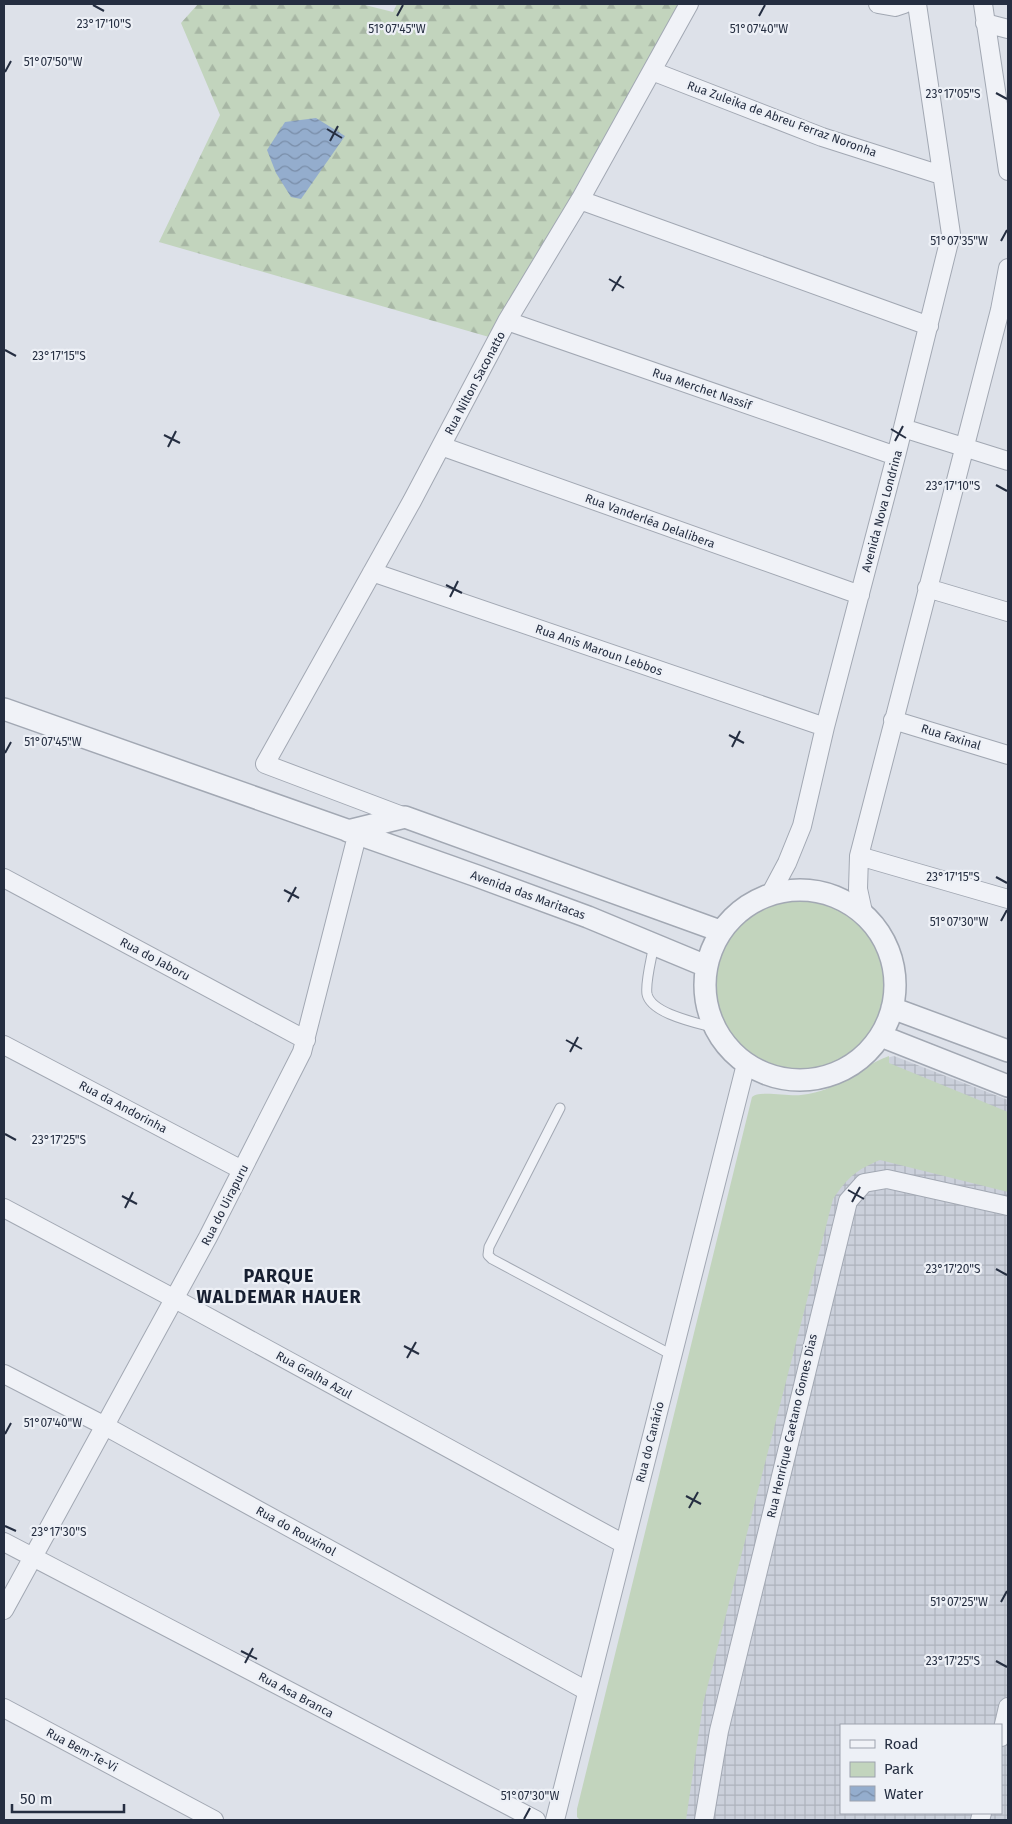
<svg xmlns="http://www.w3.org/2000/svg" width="1012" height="1824" viewBox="0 0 1012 1824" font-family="'Fira Sans',sans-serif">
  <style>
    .industrial { fill: url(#industrial-grid); fill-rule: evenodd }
    .green { fill: #c2d4bd }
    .forest { fill: url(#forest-firs) }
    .water { fill: url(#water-waves) }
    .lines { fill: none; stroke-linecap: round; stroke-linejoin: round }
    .service-casing { stroke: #a2a8b3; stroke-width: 11 }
    .minor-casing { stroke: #a2a8b3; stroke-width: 20 }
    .tertiary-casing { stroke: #a2a8b3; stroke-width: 24 }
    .service { stroke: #f0f2f7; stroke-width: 9 }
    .minor { stroke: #f0f2f7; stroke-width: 18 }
    .tertiary { stroke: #f0f2f7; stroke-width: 21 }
    .ticks { fill: none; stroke: #252e41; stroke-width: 2 }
    .labels { text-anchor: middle; stroke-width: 4.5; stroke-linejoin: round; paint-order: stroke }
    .street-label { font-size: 12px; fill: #252e41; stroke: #edf0f6 }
    .district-label { font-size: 18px; font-weight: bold; letter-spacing: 1px; fill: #171f31; stroke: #edf0f6 }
    .ticks-label { font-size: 12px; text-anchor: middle; fill: #252e41; stroke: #edf0f6; stroke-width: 4.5; stroke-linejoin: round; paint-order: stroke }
  </style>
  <defs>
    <pattern id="industrial-grid" width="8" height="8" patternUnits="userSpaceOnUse" patternTransform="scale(1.25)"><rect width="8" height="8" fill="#cbd0db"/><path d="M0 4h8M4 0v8" fill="none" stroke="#aeb3bd"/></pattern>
    <pattern id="forest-firs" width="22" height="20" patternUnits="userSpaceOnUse" patternTransform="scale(1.25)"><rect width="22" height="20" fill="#c2d4bd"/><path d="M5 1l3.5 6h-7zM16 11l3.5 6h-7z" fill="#a7b6a4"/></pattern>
    <pattern id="water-waves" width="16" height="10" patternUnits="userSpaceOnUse" patternTransform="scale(1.25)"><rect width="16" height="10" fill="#94adcd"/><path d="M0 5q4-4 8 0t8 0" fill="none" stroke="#798da8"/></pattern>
  </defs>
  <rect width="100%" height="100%" fill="#dde1e9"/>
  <!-- industrial -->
  <path class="industrial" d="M894,1056l114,44v720h-388l226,-737 37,-24zM841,1725h160v88h-160z"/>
  <!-- green -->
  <path class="green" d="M716 984a87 87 0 1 1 174 0a87 87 0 1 1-174 0Z
    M889,1056v7l119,49v80l-128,-32c-24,10 -32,17 -47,39l-130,505 -17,116h-106l-3,-3v-8l175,-712c8,-7 37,0 49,-2 41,-5 53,-26 88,-39z"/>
  <!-- forest -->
  <path class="forest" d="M198,4h163l32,8 4,-8h284l-185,335 -337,-97 61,-127 -39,-92z"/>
  <!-- water -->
  <path class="water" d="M316,118l29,18 -44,63 -10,-2 -15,-24 -9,-23 18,-28z"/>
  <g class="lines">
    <!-- service casing -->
    <g class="service-casing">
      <path id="service" d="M654,944c-2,13 -9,38 -7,50 4,20 51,29 68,34
        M560,1108l-71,139 -1,8 4,4 180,96"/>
    </g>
    <!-- minor casing -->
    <g class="minor-casing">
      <path id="minor" d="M878,4l17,3 9,-3
        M983,4l25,167
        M985,23l23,6
        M652,71l170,66 119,38
        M580,200l349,126
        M507,321l389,135
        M903,428l105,33
        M441,446l419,149
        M372,572l453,155
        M927,588l81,24
        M893,720l115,35
        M405,817l-140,-53 147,-263 95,-180 73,-121 109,-196
        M859,856l149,43
        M4,878l302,162
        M771,893l16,-30 15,-37 23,-99 71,-271 55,-222 -34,-230
        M863,912l-5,-23 1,-33 141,-546 8,-42
        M4,1045l238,125
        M4,1208l171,91 449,245
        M4,1374l101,52 482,265
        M4,1542l532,278
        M4,1610l204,-373 94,-185 57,-224
        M4,1708l210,112
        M1001,1737l7,-30
        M555,1820l191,-756
        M704,1820l15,-89 129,-530 16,-18 23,-4 121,27
        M980,1820l2,-7"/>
    </g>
    <!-- tertiary casing -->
    <g class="tertiary-casing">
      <path id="tertiary" d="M4,709l473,167 111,41 118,49
        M348,831l57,-14 315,114
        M705 985a95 95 0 1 1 190 0a95 95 0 1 1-190 0Z
        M892,1008l116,43
        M881,1036l127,50"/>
    </g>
    <!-- service -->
    <use href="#service" class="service"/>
    <!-- minor -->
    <use href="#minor" class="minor"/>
    <!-- tertiary -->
    <use href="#tertiary" class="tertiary"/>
  </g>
  <!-- ticks -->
  <path class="ticks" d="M93,5l11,6M397,16l6,-11M759,16l6,-11M5,72l6,-11M996,93l11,6M327,129l15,9M330,141l8,-15M1001,241l6,-11M609,279l15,9M612,291l9,-15M5,350l11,6M891,429l15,9M164,435l16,8M895,441l8,-15M168,447l8,-16M996,485l11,6M446,585l16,8M450,597l8,-16M729,735l15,8M732,747l8,-16M5,753l6,-11M996,877l11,6M284,890l15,8M288,902l8,-15M1001,921l6,-11M566,1040l16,9M570,1052l8,-15M5,1134l11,6M848,1190l16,9M122,1196l15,8M852,1202l8,-15M125,1208l8,-16M996,1269l11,6M404,1346l15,8M407,1358l9,-16M5,1434l6,-11M686,1496l15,8M689,1508l9,-16M5,1526l11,5M1001,1602l6,-11M241,1651l16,8M996,1661l11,6M245,1663l8,-15M524,1819l6,-11"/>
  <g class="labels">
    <!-- street labels -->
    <g class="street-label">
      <text transform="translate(782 119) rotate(20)" y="4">Rua Zuleika de Abreu Ferraz Noronha</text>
      <text transform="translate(475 383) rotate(-62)" y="4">Rua Nilton Saconatto</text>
      <text transform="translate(702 389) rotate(19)" y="4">Rua Merchet Nassif</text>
      <text transform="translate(882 511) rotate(-75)" y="4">Avenida Nova Londrina</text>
      <text transform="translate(650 521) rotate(20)" y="4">Rua Vanderléa Delalibera</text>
      <text transform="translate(599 650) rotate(19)" y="4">Rua Anis Maroun Lebbos</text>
      <text transform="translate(951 737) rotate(17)" y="4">Rua Faxinal</text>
      <text transform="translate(528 895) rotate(20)" y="4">Avenida das Maritacas</text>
      <text transform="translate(155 959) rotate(28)" y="4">Rua do Jaboru</text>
      <text transform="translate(123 1107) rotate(28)" y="4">Rua da Andorinha</text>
      <text transform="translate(225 1205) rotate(-63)" y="4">Rua do Uirapuru</text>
      <text transform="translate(314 1375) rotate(29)" y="4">Rua Gralha Azul</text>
      <text transform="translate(792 1426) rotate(-77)" y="4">Rua Henrique Caetano Gomes Dias</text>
      <text transform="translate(650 1442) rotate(-76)" y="4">Rua do Canário</text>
      <text transform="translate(296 1531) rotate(29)" y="4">Rua do Rouxinol</text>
      <text transform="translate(296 1695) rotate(28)" y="4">Rua Asa Branca</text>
      <text transform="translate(82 1750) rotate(28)" y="4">Rua Bem-Te-Vi</text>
    </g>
    <!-- district labels -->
    <g class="district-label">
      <text x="279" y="1282">PARQUE<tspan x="279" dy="21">WALDEMAR HAUER</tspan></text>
    </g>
  </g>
  <g class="ticks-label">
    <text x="104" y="28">23°17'10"S</text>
    <text x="397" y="33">51°07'45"W</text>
    <text x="759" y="33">51°07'40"W</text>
    <text x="53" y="66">51°07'50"W</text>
    <text x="953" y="98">23°17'05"S</text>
    <text x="959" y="245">51°07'35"W</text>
    <text x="59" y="360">23°17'15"S</text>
    <text x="953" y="490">23°17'10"S</text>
    <text x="53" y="746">51°07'45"W</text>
    <text x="953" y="881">23°17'15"S</text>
    <text x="959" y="926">51°07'30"W</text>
    <text x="59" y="1144">23°17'25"S</text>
    <text x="953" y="1273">23°17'20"S</text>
    <text x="53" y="1427">51°07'40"W</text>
    <text x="59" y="1536">23°17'30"S</text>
    <text x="959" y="1606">51°07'25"W</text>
    <text x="953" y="1665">23°17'25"S</text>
    <text x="530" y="1800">51°07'30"W</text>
  </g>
  <!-- border -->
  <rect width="1012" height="1824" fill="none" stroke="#252e41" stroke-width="10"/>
  <!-- legend -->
  <rect x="840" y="1724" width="162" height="90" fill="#edf0f6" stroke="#9da2ae"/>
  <rect x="850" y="1740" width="25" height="8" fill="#f0f2f7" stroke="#9da2ae"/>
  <text x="884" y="1749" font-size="15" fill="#252e41">Road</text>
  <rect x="850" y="1762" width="25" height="15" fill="#c2d4bd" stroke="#9da2ae"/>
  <text x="884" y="1774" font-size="15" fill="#252e41">Park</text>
  <rect x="850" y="1786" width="25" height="15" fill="url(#water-waves)" stroke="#9da2ae"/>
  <text x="884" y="1799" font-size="15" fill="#252e41">Water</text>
  <!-- scale -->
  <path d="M12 1804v8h112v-8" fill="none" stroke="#252e41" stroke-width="2.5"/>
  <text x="20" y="1804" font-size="15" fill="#252e41" stroke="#edf0f6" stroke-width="4" paint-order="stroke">50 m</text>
</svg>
